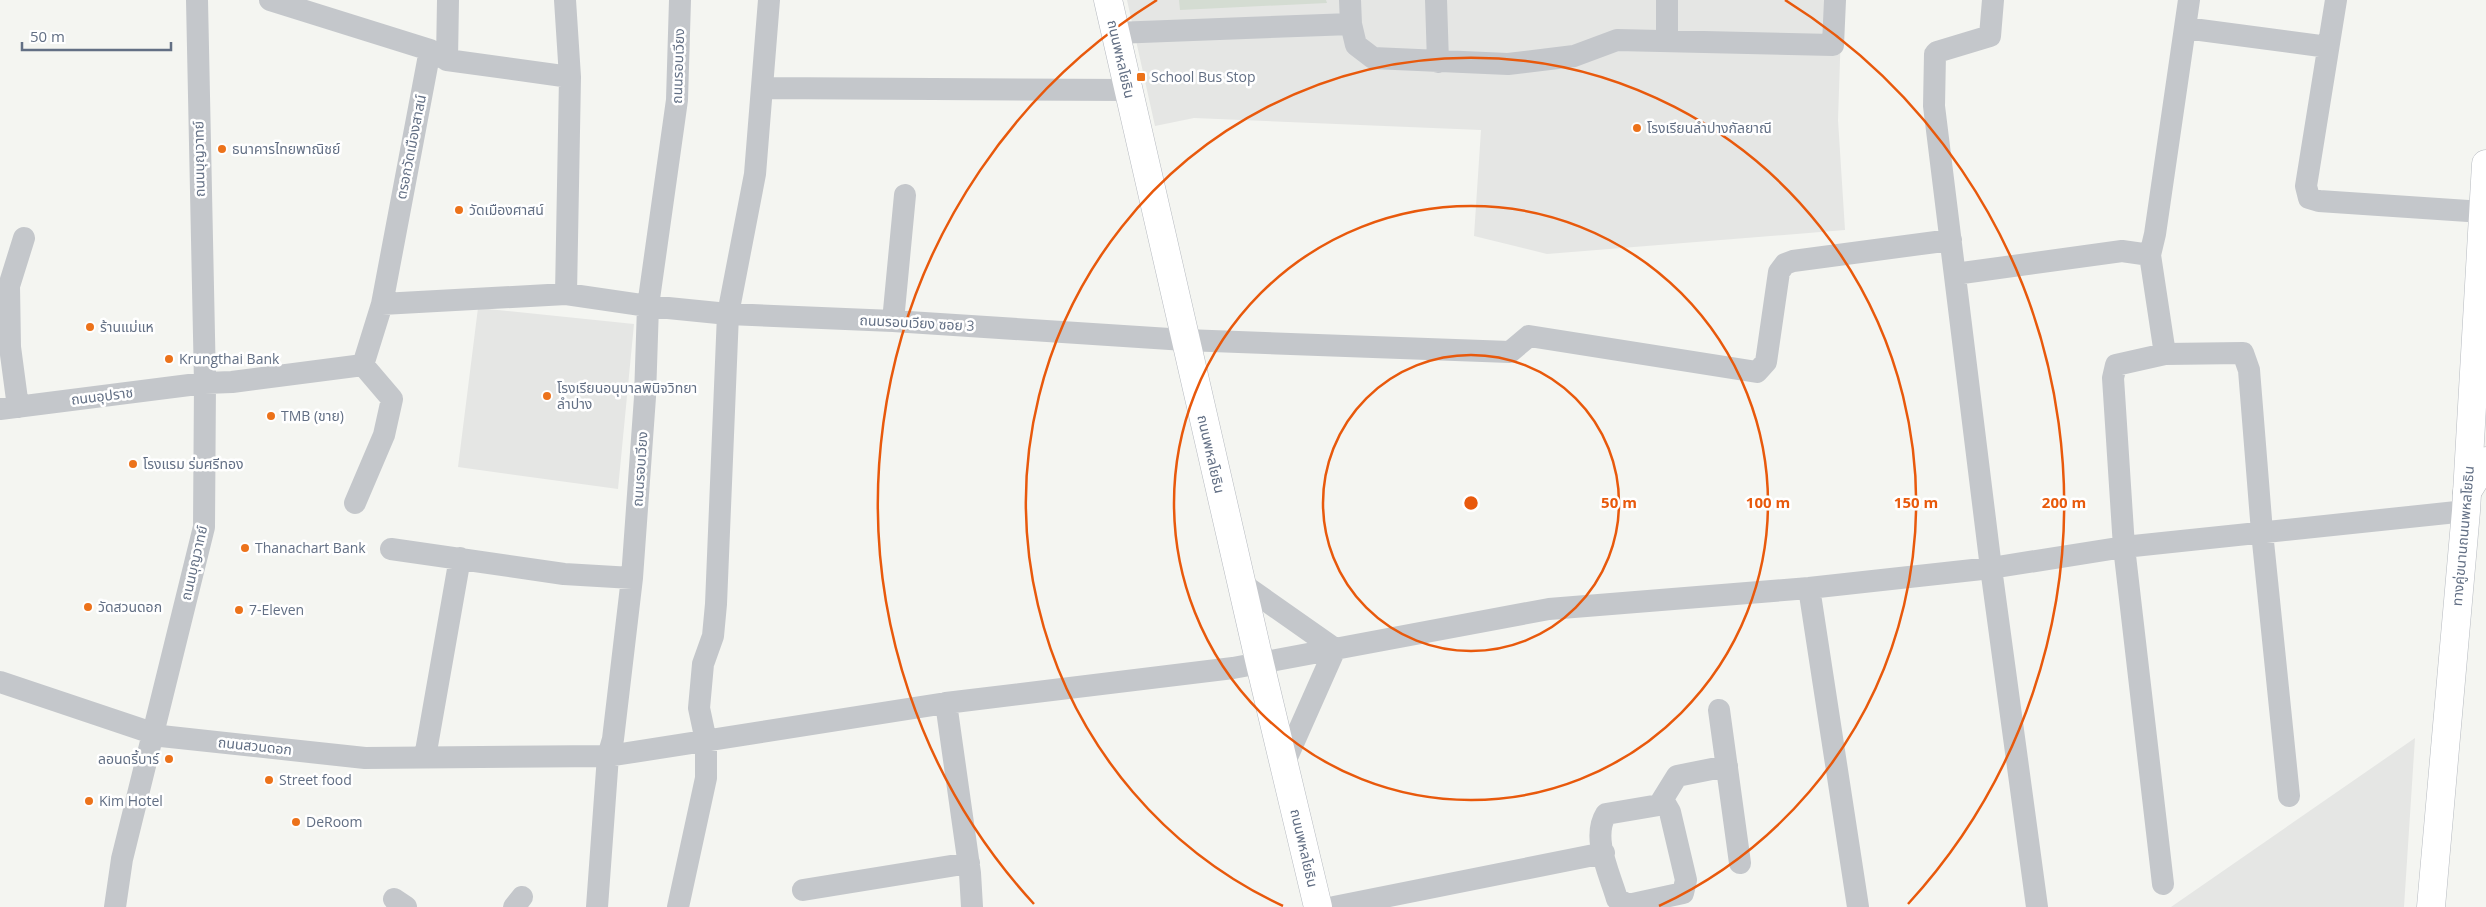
<svg xmlns="http://www.w3.org/2000/svg" width="2486" height="907" viewBox="0 0 2486 907" font-family="'Open Sans','Noto Sans Thai',sans-serif">
  <style>
    .built { fill: #e5e6e4 }
    .green { fill: #d4dcd2 }
    .lines { fill: none; stroke-linecap: round; stroke-linejoin: round }
    .secondary-casing { stroke: #b6bac0; stroke-width: 29 }
    .highway-casing { stroke: #b6b9bd; stroke-width: 29 }
    .street { stroke: #c4c7cb; stroke-width: 22 }
    .secondary { stroke: #fff; stroke-width: 28 }
    .highway { stroke: #fff; stroke-width: 28 }
    .ring { fill: none; stroke: #e8590c; stroke-width: 2.5 }
    .poi-dot { fill: #ec721a; stroke: #fff; stroke-width: 2 }
    .labels { text-anchor: middle; stroke-width: 5; stroke-linejoin: round; paint-order: stroke }
    .street-label { font-size: 14px; fill: #626f84; stroke: #fff }
    .poi-label { font-size: 14px; fill: #626f84; stroke: #fff; text-anchor: start }
    .centre { fill: #e8590c; stroke: #fff; stroke-width: 2.5 }
    .ring-label { font-size: 15px; text-anchor: middle; font-weight: bold; fill: #e8590c; stroke: #fff; stroke-width: 5; stroke-linejoin: round; paint-order: stroke }
  </style>
  <rect width="100%" height="100%" fill="#f4f5f1"/>
  <!-- built -->
  <path class="built" d="M1127,0h715l-4,120 7,110 -298,24 -73,-18 7,-106 -287,-12 -39,8z
    M478,308l156,16 -16,165 -160,-22z
    M2415,738l-11,169h-233z"/>
  <!-- green -->
  <path class="green" d="M1179,0h147l1,3 -147,7z"/>
  <g class="lines">
    <!-- secondary casing -->
    <g class="secondary-casing">
      <path id="secondary" d="M1108,0l152,664 58,243
        M2431,907l35,-396 20,-347"/>
    </g>
    <!-- highway casing -->
    <g class="highway-casing">
      <path id="highway" d="M2467,492l19,-31"/>
    </g>
    <!-- street -->
    <path class="street" d="M270,0l160,50 17,10 123,17
      M565,0l5,77 -4,217
      M1350,0l1,24
      M1436,0l2,62
      M1667,0v41
      M1993,0l-3,36 -53,16 -2,2 -1,52 57,462 46,339
      M2336,0l-30,186 3,12 10,3 164,11
      M2185,28l143,19
      M1115,33l236,-9 5,21 17,13 135,6 66,-8 43,-16 216,5 2,-45
      M447,60l1,-60
      M762,88l366,2
      M1955,274l167,-23 28,4
      M382,304l184,-10 82,12 80,8 165,7 292,19 325,12 19,-16 228,36 9,-10 13,-90 6,-8 8,-3 158,-21
      M893,321l12,-126
      M2165,354l-15,-99 5,-21 34,-234
      M18,407l-8,-60 -1,-61 15,-48
      M0,409l205,-26 27,-1 131,-17 19,-61 48,-254
      M355,503l29,-68 8,-36 -29,-34
      M391,549l173,25 68,4
      M1241,583l94,66 -51,115
      M1809,588l49,319
      M0,682l161,54 204,22 243,-2 338,-53 287,-35 316,-59 260,-21 182,-20 133,-21 342,-36
      M946,703l24,170 2,34
      M1719,710l21,153
      M425,757l35,-199
      M1659,805h7l4,7 16,68 -3,13 -55,12 -11,-6c-7,-25 -26,-61 -11,-85z
      M1659,805l18,-29 50,-10
      M2163,884l-39,-337 -11,-169 3,-13 49,-11 78,-1 6,17 13,162 27,264
      M803,890l166,-27
      M394,899l12,8
      M115,907l7,-48 82,-332 1,-144 -8,-383
      M514,907l8,-10
      M597,907l11,-151 5,-17 19,-161 13,-181 3,-91 29,-206 3,-100
      M678,907l28,-129v-37l-7,-33 4,-44 10,-28 3,-32 12,-290 27,-140 14,-174
      M1334,907l270,-54"/>
    <!-- secondary -->
    <use href="#secondary" class="secondary"/>
    <!-- highway -->
    <use href="#highway" class="highway"/>
  </g>
  <!-- distance rings -->
  <g class="ring">
    <circle cx="1471" cy="503" r="148"/>
    <circle cx="1471" cy="503" r="297"/>
    <path d="M1283 906A445 445 0 1 1 1659 906"/>
    <path d="M1034 904A593 593 0 0 1 1157 0M1785 0A593 593 0 0 1 1908 904"/>
  </g>
  <!-- markers -->
  <g class="poi-dot">
    <rect x="1136" y="72" width="10" height="10" rx="2.5"/>
    <circle cx="1637" cy="128" r="5"/>
    <circle cx="222" cy="149" r="5"/>
    <circle cx="459" cy="210" r="5"/>
    <circle cx="90" cy="327" r="5"/>
    <circle cx="169" cy="359" r="5"/>
    <circle cx="547" cy="396" r="5"/>
    <circle cx="271" cy="416" r="5"/>
    <circle cx="133" cy="464" r="5"/>
    <circle cx="245" cy="548" r="5"/>
    <circle cx="88" cy="607" r="5"/>
    <circle cx="239" cy="610" r="5"/>
    <circle cx="169" cy="759" r="5"/>
    <circle cx="269" cy="780" r="5"/>
    <circle cx="89" cy="801" r="5"/>
    <circle cx="296" cy="822" r="5"/>
  </g>
  <g class="labels">
    <!-- street labels -->
    <g class="street-label">
      <text transform="translate(1121 59) rotate(77)" y="5">ถนนพหลโยธิน</text>
      <text transform="translate(678 66) rotate(-88)" y="5">ถนนรอบเวียง</text>
      <text transform="translate(411 147) rotate(-79)" y="5">ตรอกวัดเมืองสาสน์</text>
      <text transform="translate(199 159) rotate(-91)" y="5">ถนนบุญวาทย์</text>
      <text transform="translate(917 323) rotate(3)" y="5">ถนนรอบเวียง ซอย 3</text>
      <text transform="translate(102 396) rotate(-7)" y="5">ถนนอุปราช</text>
      <text transform="translate(1211 454) rotate(77)" y="5">ถนนพหลโยธิน</text>
      <text transform="translate(640 469) rotate(-86)" y="5">ถนนรอบเวียง</text>
      <text transform="translate(2463 536) rotate(-85)" y="5">ทางคู่ขนานถนนพหลโยธิน</text>
      <text transform="translate(194 563) rotate(-77)" y="5">ถนนบุญวาทย์</text>
      <text transform="translate(255 746) rotate(6)" y="5">ถนนสวนดอก</text>
      <text transform="translate(1304 848) rotate(77)" y="5">ถนนพหลโยธิน</text>
    </g>
    <!-- poi labels -->
    <g class="poi-label">
      <text x="1151" y="82">School Bus Stop</text>
      <text x="1647" y="133">โรงเรียนลำปางกัลยาณี</text>
      <text x="232" y="154">ธนาคารไทยพาณิชย์</text>
      <text x="469" y="215">วัดเมืองศาสน์</text>
      <text x="100" y="332">ร้านแม่แห</text>
      <text x="179" y="364">Krungthai Bank</text>
      <text x="557" y="393">โรงเรียนอนุบาลพินิจวิทยา<tspan x="557" dy="16">ลำปาง</tspan></text>
      <text x="281" y="421">TMB (ขาย)</text>
      <text x="143" y="469">โรงแรม ร่มศรีทอง</text>
      <text x="255" y="553">Thanachart Bank</text>
      <text x="98" y="612">วัดสวนดอก</text>
      <text x="249" y="615">7-Eleven</text>
      <text x="159" y="764" text-anchor="end">ลอนดรี้บาร์</text>
      <text x="279" y="785">Street food</text>
      <text x="99" y="806">Kim Hotel</text>
      <text x="306" y="827">DeRoom</text>
    </g>
  </g>
  <circle cx="1471" cy="503" r="8" class="centre"/>
  <g class="ring-label">
    <text x="1619" y="508">50 m</text>
    <text x="1768" y="508">100 m</text>
    <text x="1916" y="508">150 m</text>
    <text x="2064" y="508">200 m</text>
  </g>
  <!-- scale -->
  <path d="M22 42v8h149v-8" fill="none" stroke="#626f84" stroke-width="2.5"/>
  <text x="30" y="42" font-size="15" fill="#626f84" stroke="#ffffff" stroke-width="4" paint-order="stroke">50 m</text>
</svg>
